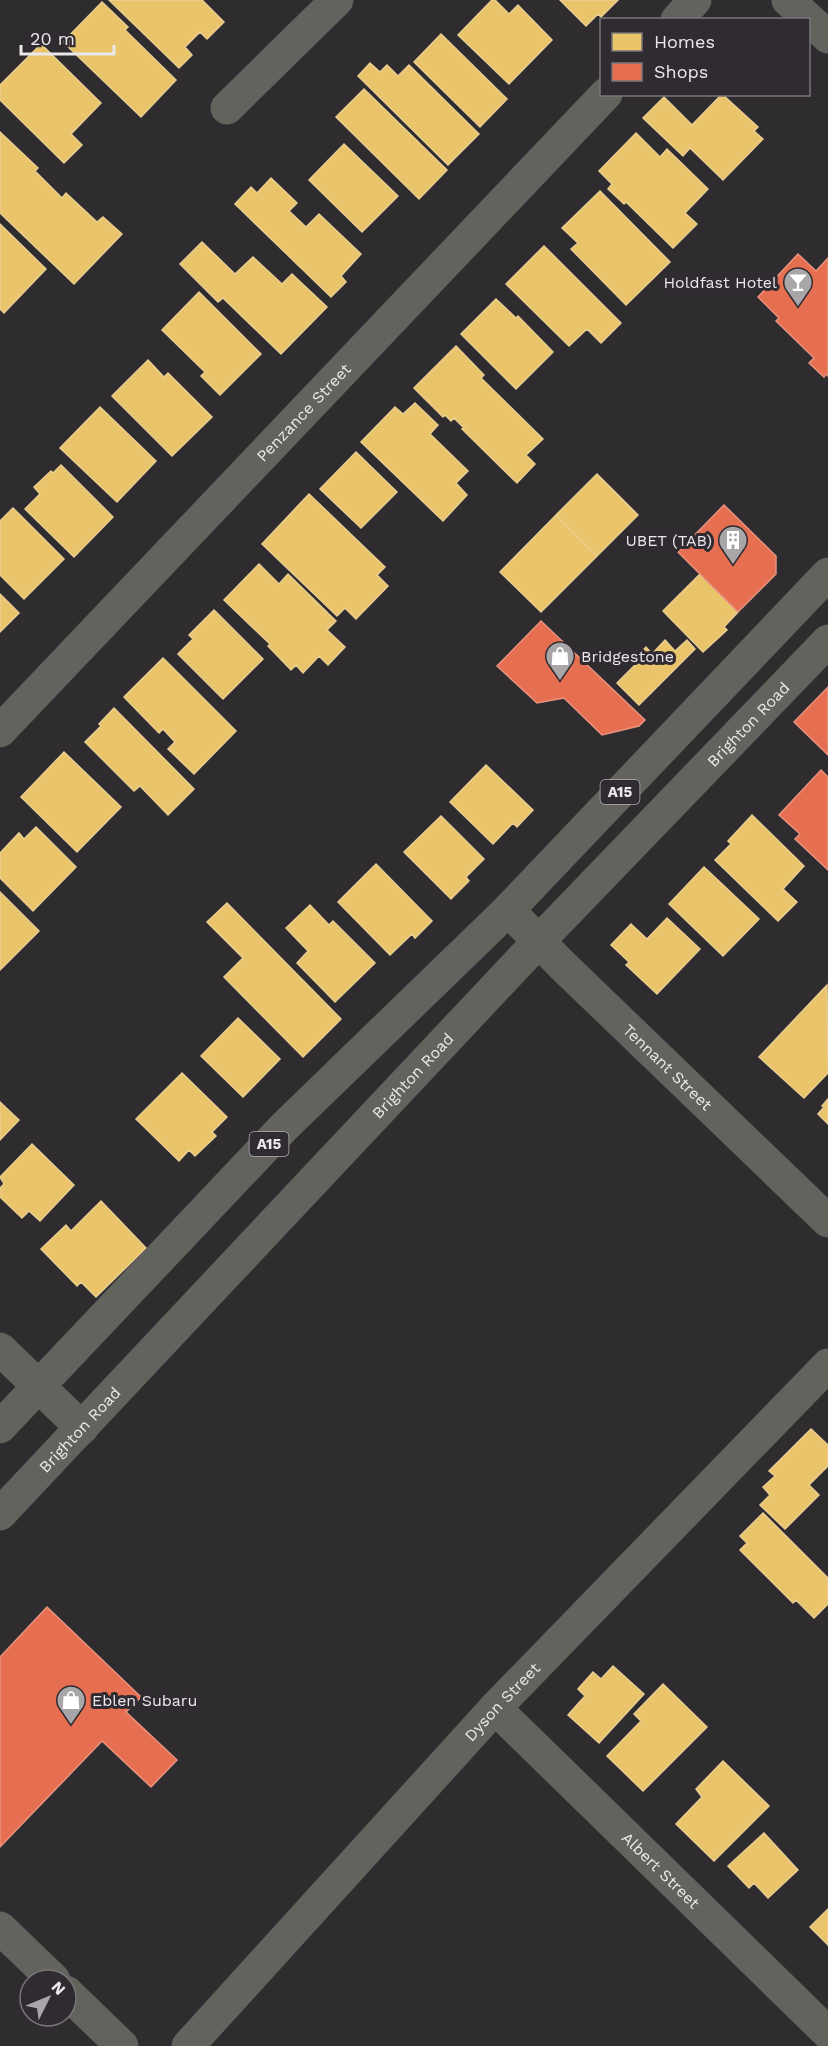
<svg xmlns="http://www.w3.org/2000/svg" width="828" height="2046" viewBox="0 0 828 2046" font-family="'Work Sans',sans-serif">
  <style>
    .homes { fill: #e9c46a; stroke: #eace91; stroke-width: 1.5 }
    .shops { fill: #e76f51; stroke: #e8937f; stroke-width: 1.5 }
    .lines { fill: none; stroke-linecap: round; stroke-linejoin: round }
    .minor { stroke: #62635d; stroke-width: 33 }
    .major { stroke: #63635e; stroke-width: 33 }
    .labels { text-anchor: middle; stroke-width: 6; stroke-linejoin: round; paint-order: stroke }
    .shield { fill: #302b30; stroke: #b3afb3; stroke-width: 1.5 }
    .shield-label { font-size: 15px; font-weight: bold; fill: #ebe7eb }
    .poi-label { font-size: 16px; fill: #ebe7eb; stroke: #302b30; text-anchor: end }
    .street-label { font-size: 16px; fill: #ebe7eb; stroke: #302b30 }
  </style>
  <rect width="100%" height="100%" fill="#2f2c2f"/>
  <!-- homes -->
  <path class="homes" d="M109,0h93l22,22 -17,17 -7,-7 -15,15 7,8 -13,13z
    M492,0h3l14,14 9,-9 34,35 -43,44 -51,-49z
    M560,0h58l-17,17 -3,-3 -12,12z
    M102,2l26,25 -3,3 51,50 -35,37 -78,-75z
    M441,34l66,65 -27,28 -66,-65z
    M41,44l60,59 -30,31 11,11 -18,18 -64,-63v-15z
    M370,63l10,9 7,-7 11,11 11,-11 70,69 -31,31 -90,-89z
    M364,89l83,81 -28,29 -83,-82z
    M722,94l36,33 -4,4 9,8 -40,41 -33,-32 -7,8 -40,-38 21,-21 28,28z
    M0,132l38,36 -3,3 27,27 4,-5 31,29 6,-5 19,17 -48,50 -74,-71z
    M636,133l24,24 7,-8 41,40 -23,24 12,11 -24,24 -47,-46 -2,2 -16,-15 4,-5 -13,-13z
    M344,144l54,52 -36,36 -53,-52z
    M271,178l26,25 -8,8 17,16 13,-13 42,40 -20,22 5,6 -15,15 -96,-93 16,-17 6,6z
    M600,191l70,71 -44,43 -55,-56 7,-6 -16,-15z
    M0,224l46,45 -42,44 -4,-4z
    M202,242l33,32 18,-17 29,27 10,-10 35,33 -46,47 -58,-56 -5,4 -38,-38z
    M544,246l77,77 -20,20 -14,-14 -18,17 -63,-62z
    M199,292l62,62 -41,41 -19,-19 4,-4 -43,-42z
    M496,299l20,19 2,-2 35,36 -37,37 -55,-55z
    M456,346l28,29 -3,3 62,61 -17,16 9,9 -18,19 -55,-54 2,-1 -10,-10 -3,3 -6,-6 -2,2 -29,-29z
    M148,360l16,17 4,-4 44,44 -40,39 -60,-60z
    M415,403l23,22 -8,9 38,37 -12,12 11,12 -24,26 -82,-79 34,-35 8,7z
    M100,407l56,54 -39,41 -57,-54z
    M356,452l41,40 -36,36 -41,-39z
    M61,465l52,52 -39,40 -49,-48 15,-15 -6,-7 17,-16 2,2z
    M597,474l41,41 -41,41 -41,-41z
    M309,494l76,73 -8,8 11,11 -32,33 -11,-11 -8,8 -75,-72z
    M13,508l51,51 -40,40 -24,-24v-54z
    M556,515l41,41 -56,56 -41,-40z
    M259,564l20,20 9,-10 48,47 -9,9 18,17 -17,18 -9,-9 -16,17 -7,-8 -5,5 -23,-24 2,-2 -46,-44z
    M700,574l38,38 -14,15 3,3 -24,22 -40,-41z
    M0,594l19,19 -19,19z
    M214,610l49,49 -40,40 -45,-45 15,-15 -4,-4z
    M665,640l10,11 12,-11 8,9 -56,56 -22,-22 19,-19 -3,-4 13,-13 6,7z
    M163,658l73,73 -42,43 -26,-25 7,-7 -12,-13 -4,4 -35,-36z
    M114,708l80,81 -26,26 -28,-29 -6,5 -49,-49 16,-16 -2,-2z
    M64,752l57,55 -44,45 -56,-55z
    M486,765l47,45 -16,17 -4,-4 -20,21 -43,-42z
    M752,815l52,51 -21,23 14,13 -19,19 -63,-61 16,-16 -3,-3z
    M441,816l43,43 -18,18 3,4 -18,18 -47,-47z
    M36,827l40,40 -43,44 -33,-33v-25l19,-20 5,6z
    M376,864l56,57 -17,17 -3,-4 -22,21 -52,-53z
    M704,867l55,52 -36,37 -54,-52z
    M0,892l39,39 -39,39z
    M227,903l114,116 -38,38 -79,-80 19,-19 -36,-36z
    M310,905l19,20 4,-4 42,42 -40,39 -38,-39 11,-12 -22,-23z
    M667,918l33,31 -43,45 -31,-29 3,-3 -18,-17 20,-21 16,15z
    M827,985l1,88 -24,25 -45,-41z
    M238,1018l42,41 -37,38 -42,-41z
    M182,1073l45,44 -15,15 4,4 -21,20 -6,-6 -10,11 -43,-42z
    M828,1099v25l-10,-10 6,-7 -2,-1z
    M0,1102l19,18 -19,20z
    M32,1144l42,41 -34,36 -11,-10 -7,7 -22,-21v-9l4,-4 -4,-7z
    M101,1201l45,47 -50,49 -15,-15 -4,4 -36,-37 25,-24 5,6z
    M811,1429l17,16v21l-19,19 10,10 -34,34 -25,-24 10,-10 -7,-8 12,-11 -6,-5z
    M763,1513l65,65v26l-14,14 -18,-18 -3,3 -53,-53 7,-7 -7,-7z
    M613,1666l31,28 -45,49 -31,-28 17,-19 -7,-7 15,-17 8,7z
    M663,1684l44,43 -64,64 -36,-35 34,-35 -7,-7z
    M723,1761l46,45 -55,55 -38,-37 26,-27 -6,-8z
    M764,1833l34,37 -30,28 -14,-15 -5,5 -21,-22z
    M828,1909v36l-18,-18z"/>
  <!-- shops -->
  <path class="shops" d="M798,254l18,17 12,-13v118l-2,-2 -2,3 -15,-14 5,-5 -38,-37 3,-3 -21,-21z
    M724,505l52,51v18l-38,38 -60,-60z
    M541,621l104,99 -6,6 -37,9 -38,-37 -27,5 -40,-37z
    M828,687v68l-34,-33z
    M821,770l7,7v93l-33,-31 5,-5 -21,-19z
    M47,1607l94,90 -15,15 51,48 -26,27 -49,-46 -102,106v-190z"/>
  <g class="lines">
    <!-- minor -->
    <g class="minor">
      <path d="M788,0l40,37"/>
      <path d="M677,20l18,-20"/>
      <path d="M227,108l110,-108"/>
      <path id="s1" d="M0,731l606,-637"/>
      <path id="s2" d="M508,910l54,55 266,256"/>
      <path d="M0,1349l82,79"/>
      <path id="s3" d="M495,1708l333,325"/>
      <path d="M0,1928l54,52"/>
      <path d="M66,1992l56,54"/>
      <path id="s4" d="M188,2046l307,-338 333,-343"/>
    </g>
    <!-- major -->
    <g class="major">
      <path d="M0,1427l284,-300 224,-217 320,-336"/>
      <path id="s5" d="M0,1514l538,-572 290,-301"/>
    </g>
  </g>
  <!-- icons -->
  <defs>
    <g id="bar-pin" transform="scale(1.5)"><path d="M0 17L-7.5 6A9.5 9.5 0 1 1 7.5 6Z" fill="#a9a6a9" stroke="#302b30"/><path d="M-6-5H6L.8 .8V4.5H3.5V6h-7V4.5H-.8V.8Z" fill="#fff"/></g>
    <g id="building-pin" transform="scale(1.5)"><path d="M0 17L-7.5 6A9.5 9.5 0 1 1 7.5 6Z" fill="#a9a6a9" stroke="#302b30"/><path d="M-4-6H4V6H1V3H-1V6H-4ZM-2.5-4.3h1.7v1.8h-1.7ZM.8-4.3h1.7v1.8H.8ZM-2.5-1h1.7V.8h-1.7ZM.8-1h1.7V.8H.8Z" fill="#fff"/></g>
    <g id="shop-pin" transform="scale(1.5)"><path d="M0 17L-7.5 6A9.5 9.5 0 1 1 7.5 6Z" fill="#a9a6a9" stroke="#302b30"/><path d="M-5-2.5h2.3a2.7 3.5 0 0 1 5.4 0H5L5.5 6h-11ZM-1.5-2.5h3a1.5 2.3 0 0 0-3 0Z" fill="#fff"/></g>
  </defs>
  <g fill-rule="evenodd">
    <use href="#bar-pin" x="798" y="282"/>
    <use href="#building-pin" x="733" y="540"/>
    <use href="#shop-pin" x="560" y="656"/>
    <use href="#shop-pin" x="71" y="1700"/>
  </g>
  <g class="labels">
    <!-- shield labels -->
    <g class="shield">
      <rect x="600.5" y="780" width="39" height="24" rx="4.5"/>
      <rect x="249.5" y="1132" width="39" height="24" rx="4.5"/>
    </g>
    <g class="shield-label">
      <text x="620" y="797">A15</text>
      <text x="269" y="1149">A15</text>
    </g>
    <!-- poi labels -->
    <g class="poi-label">
      <text x="777" y="288">Holdfast Hotel</text>
      <text x="712" y="546">UBET (TAB)</text>
      <text x="581" y="662" text-anchor="start">Bridgestone</text>
      <text x="92" y="1706" text-anchor="start">Eblen Subaru</text>
    </g>
    <!-- street labels -->
    <g class="street-label">
      <text dy="6" stroke="none"><textPath href="#s1" startOffset="440">Penzance Street</textPath></text>
      <text dy="6" stroke="none"><textPath href="#s5" startOffset="1088">Brighton Road</textPath></text>
      <text dy="6" stroke="none"><textPath href="#s2" startOffset="224">Tennant Street</textPath></text>
      <text dy="6" stroke="none"><textPath href="#s5" startOffset="602">Brighton Road</textPath></text>
      <text dy="6" stroke="none"><textPath href="#s5" startOffset="116">Brighton Road</textPath></text>
      <text dy="6" stroke="none"><textPath href="#s4" startOffset="466">Dyson Street</textPath></text>
      <text dy="6" stroke="none"><textPath href="#s3" startOffset="232">Albert Street</textPath></text>
    </g>
  </g>
  <!-- legend -->
  <rect x="600" y="18" width="210" height="78" fill="#302b30" stroke="#7b767b" stroke-width="1.5"/>
  <rect x="612" y="33" width="30" height="18" fill="#e9c46a" stroke="#7b767b" stroke-width="1.5"/>
  <text x="654" y="48" font-size="18" fill="#ebe7eb">Homes</text>
  <rect x="612" y="63" width="30" height="18" fill="#e76f51" stroke="#7b767b" stroke-width="1.5"/>
  <text x="654" y="78" font-size="18" fill="#ebe7eb">Shops</text>
  <!-- north arrow -->
  <g transform="translate(48 1998) rotate(47)"><circle r="28" fill="#302b30" stroke="#7b767b" stroke-width="1.5"/>
  <path d="M0-4.5L10 22L0 15L-10 22Z" fill="#a9a6a9"/>
  <text y="-9" font-size="16" font-weight="bold" text-anchor="middle" fill="#ebe7eb">N</text>
  </g>
  <!-- scale -->
  <path d="M21 45v9h93v-9" fill="none" stroke="#ebe7eb" stroke-width="3"/>
  <text x="30" y="45" font-size="18" fill="#ebe7eb" stroke="#302b30" stroke-width="4.5" paint-order="stroke">20 m</text>
</svg>
